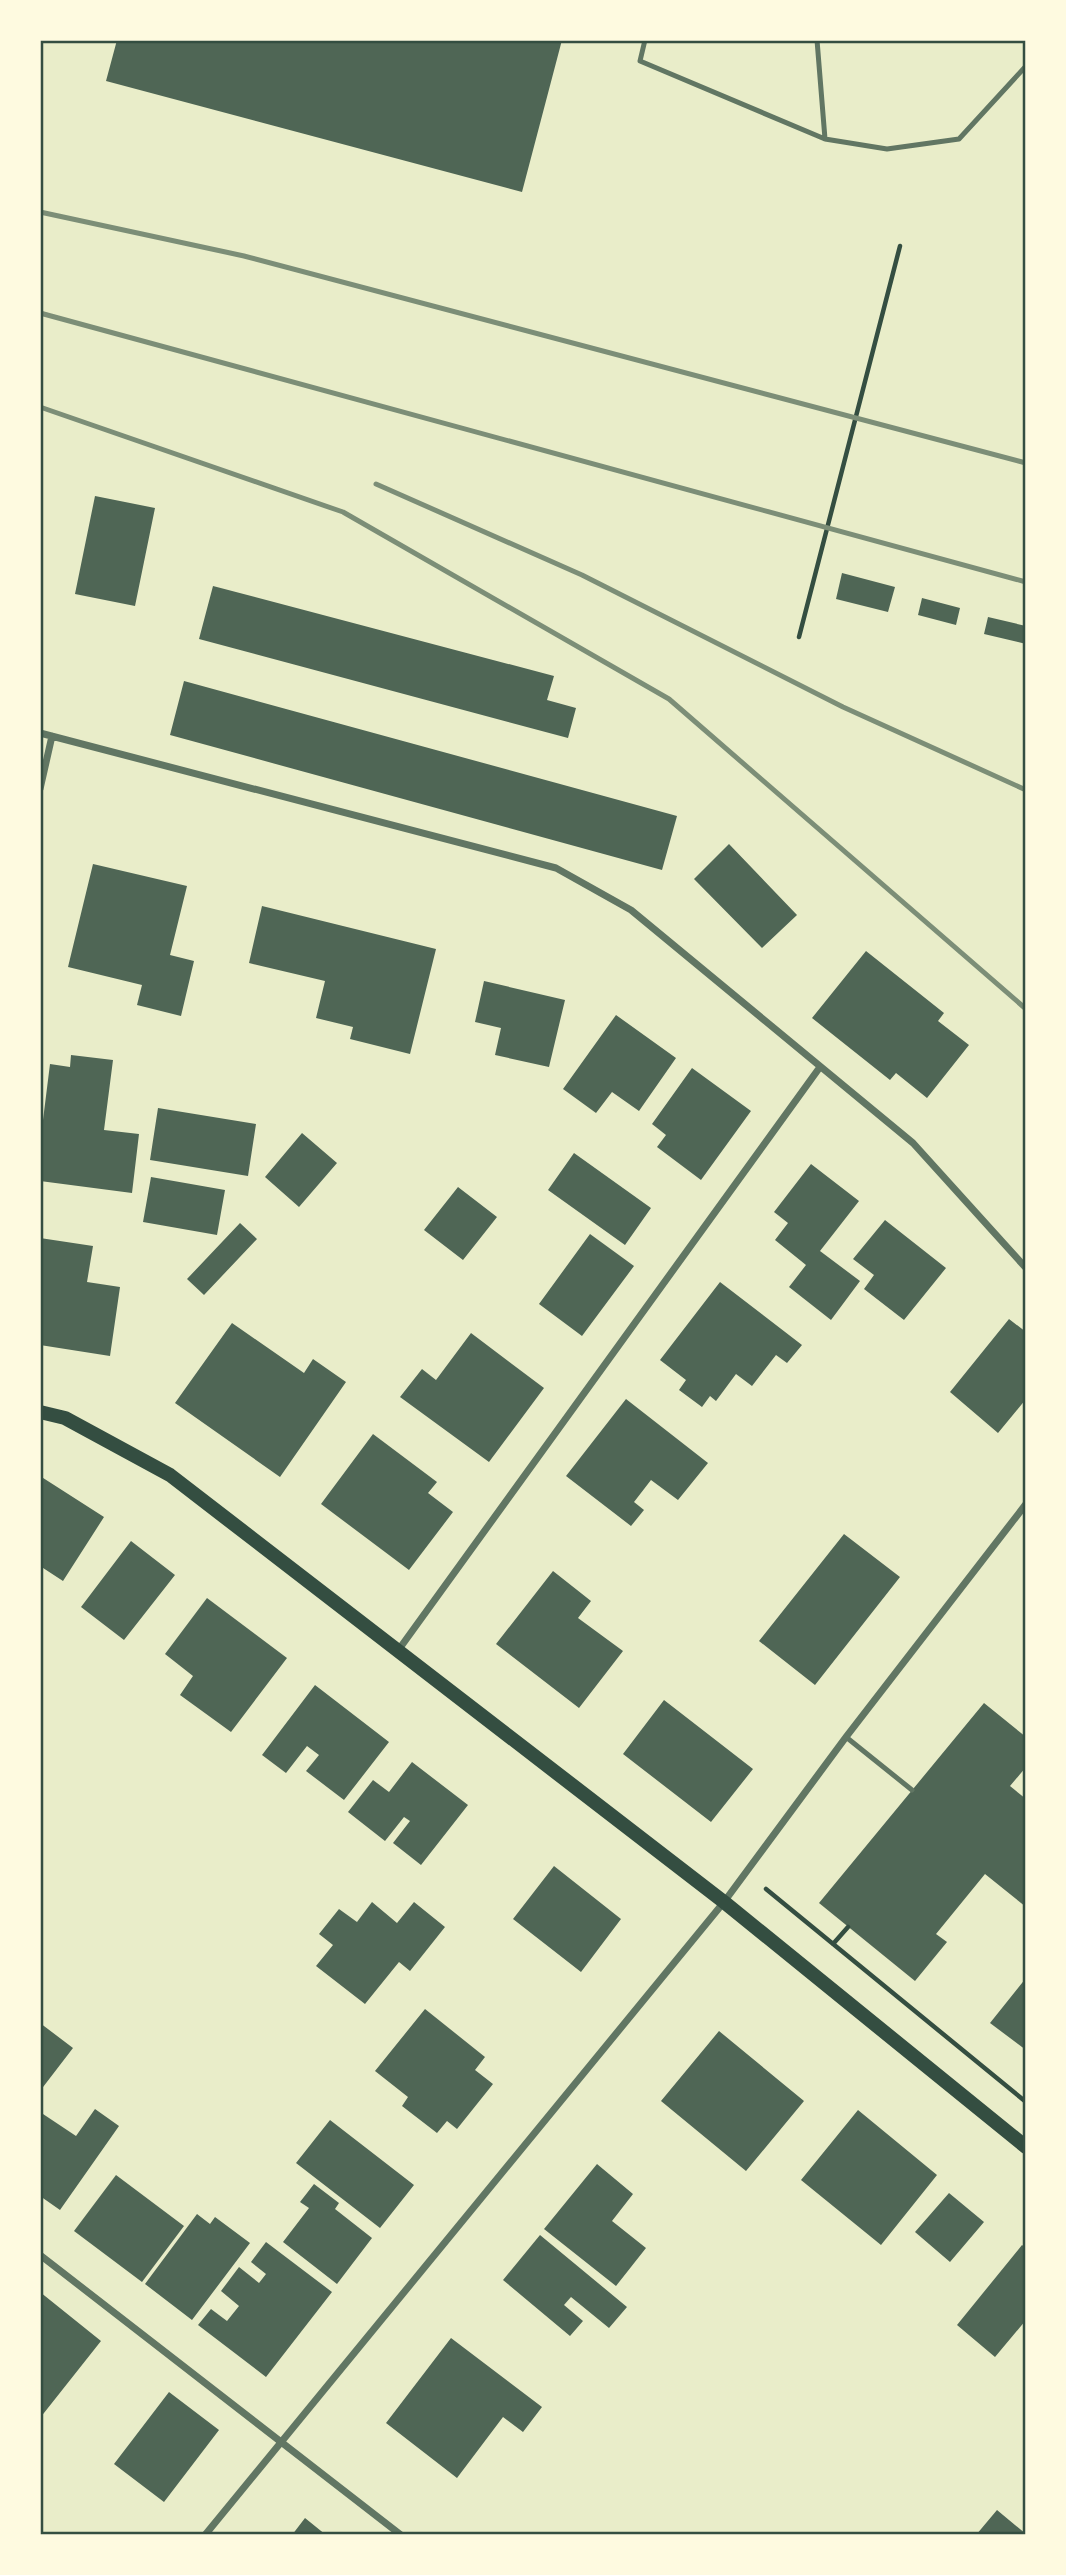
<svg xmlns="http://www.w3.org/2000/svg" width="1066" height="2575" viewBox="0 0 1066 2575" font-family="'Nunito Sans',sans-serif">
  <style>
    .building { fill: #4f6655 }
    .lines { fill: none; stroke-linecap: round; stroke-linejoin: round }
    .path { stroke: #344e41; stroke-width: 4.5 }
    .service { stroke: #617663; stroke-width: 5 }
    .minor { stroke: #617663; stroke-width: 7 }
    .secondary { stroke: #344e41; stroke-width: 14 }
    .rail { stroke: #7c8e77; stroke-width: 5 }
    .neatline { fill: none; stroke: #344e41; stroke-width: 2.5 }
  </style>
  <rect width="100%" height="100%" fill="#e9edc9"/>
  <!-- building -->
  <path class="building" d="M117,40l364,2 81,-2 -40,152 -416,-111z
    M95,496l60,12 -20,98 -60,-12z
    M842,573l53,14 -7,25 -52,-13z
    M213,586l341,90 -7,24 29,8 -8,30 -369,-99z
    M922,598l38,10 -4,17 -38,-10z
    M988,617l38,9v18l-42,-10z
    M184,681l493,135 -15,54 -492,-135z
    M729,844l68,71 -35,33 -68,-69z
    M93,864l94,22 -17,69 24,6 -13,55 -44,-11 5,-20 -74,-18z
    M262,906l174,43 -26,105 -60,-15 3,-12 -37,-9 9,-37 -76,-18z
    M866,951l78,62 -6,8 31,24 -42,53 -31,-25 -6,7 -78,-62z
    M484,981l81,19 -16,67 -54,-12 6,-27 -26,-6z
    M616,1015l60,43 -37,53 -27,-19 -16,21 -33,-24z
    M71,1055l42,5 -9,70 35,4 -7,59 -92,-12v-37l10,-80 20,3z
    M692,1068l59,43 -50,69 -44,-33 9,-12 -14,-11z
    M158,1108l98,16 -8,52 -98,-16z
    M302,1133l35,30 -38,44 -34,-30z
    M574,1153l77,55 -26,37 -77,-55z
    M811,1164l48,37 -39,50 40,30 -29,39 -42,-33 17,-22 -31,-25 13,-17 -14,-11z
    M151,1177l74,13 -8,45 -74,-13z
    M458,1187l39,30 -34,43 -39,-30z
    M885,1220l61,48 -42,52 -40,-31 10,-14 -21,-16z
    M240,1223l17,16 -53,56 -17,-16z
    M590,1234l44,32 -52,70 -43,-32z
    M40,1238l53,8 -6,36 33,5 -10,69 -70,-11z
    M720,1282l82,63 -15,18 -11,-8 -24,31 -16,-12 -20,27 -6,-5 -8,11 -23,-17 7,-10 -26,-20z
    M1009,1319l17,13v67l-28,34 -48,-41z
    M232,1323l72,50 9,-14 33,23 -66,95 -105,-74z
    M471,1333l73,55 -55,74 -89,-65 22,-28 14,11z
    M626,1399l82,64 -30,37 -27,-20 -17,22 10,8 -13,16 -65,-50z
    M373,1434l64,48 -9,11 25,19 -44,58 -88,-66z
    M40,1476l64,41 -41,64 -23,-15z
    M844,1534l56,43 -85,108 -56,-44z
    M131,1541l44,34 -51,65 -43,-33z
    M553,1571l38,30 -13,17 45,33 -44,57 -83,-64z
    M207,1598l80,60 -56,74 -51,-37 13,-19 -28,-22z
    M315,1685l74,57 -45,58 -38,-29 13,-16 -12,-9 -21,27 -24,-18z
    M664,1700l89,69 -42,53 -88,-68z
    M984,1703l42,34v30l-16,19 16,13v108l-41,-33 -49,60 11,8 -32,39 -96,-78z
    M412,1762l56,43 -47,60 -28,-22 17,-22 -6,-4 -19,24 -37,-29 25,-32 16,12z
    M554,1866l67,53 -40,53 -68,-53z
    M372,1902l25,21 17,-21 31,25 -35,44 -11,-9 -34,42 -49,-38 17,-21 -14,-11 20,-25 18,13z
    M1026,1978v72l-36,-27z
    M425,2009l60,48 -10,13 18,14 -36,45 -10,-8 -10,12 -35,-27 6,-9 -33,-26z
    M40,2023l33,25 -33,43z
    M719,2031l85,70 -58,70 -85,-70z
    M95,2109l24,17 -59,84 -20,-14v-84l36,24z
    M858,2110l79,65 -56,70 -80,-65z
    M330,2120l84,65 -34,43 -84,-65z
    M597,2164l36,30 -21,27 34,27 -30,38 -72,-57z
    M116,2175l68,51 -42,56 -68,-51z
    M314,2184l25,19 -4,6 37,29 -35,46 -54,-42 26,-34 -9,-6z
    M949,2193l35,29 -34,40 -35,-30z
    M197,2214l13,10 5,-7 35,26 -58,77 -47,-36z
    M540,2235l87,72 -18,21 -38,-31 -7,8 19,16 -13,15 -67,-56z
    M266,2242l66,50 -66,85 -68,-52 13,-16 16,12 12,-15 -18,-15 18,-24 20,16 7,-9 -15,-12z
    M1022,2245l4,3v72l-31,37 -38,-32z
    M40,2292l61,49 -61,77z
    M451,2338l91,69 -19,25 -20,-15 -46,61 -71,-55z
    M169,2392l50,38 -55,72 -50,-38z
    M997,2510l29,24v1h-50z
    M305,2518l21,17h-34z"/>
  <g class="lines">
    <!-- path -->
    <path class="path" d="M799,637l101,-391
      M766,1889l260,213
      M833,1944l15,-17"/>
    <!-- service -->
    <path class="service" d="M645,40l-5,21 185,78 62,10 72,-10 67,-73
      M817,40l8,99
      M846,1737l66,53"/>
    <!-- minor -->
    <path class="minor" d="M40,733l516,135 75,42 282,233 113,125
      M40,789l12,-53
      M397,1652l423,-585
      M40,2255l361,280
      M205,2535l519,-633 122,-165 180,-233"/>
    <!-- secondary -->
    <path class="secondary" d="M40,1412l25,6 105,57 554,427 302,245"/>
    <!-- rail -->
    <path class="rail" d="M40,212l204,44 782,207
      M40,313l986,269
      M40,407l303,105 326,187 357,310
      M376,484l206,91 261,132 183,83"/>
  </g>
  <!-- border -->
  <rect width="1066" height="2575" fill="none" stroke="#fefae0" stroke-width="84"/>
  <rect x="42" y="42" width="982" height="2491" class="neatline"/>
</svg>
